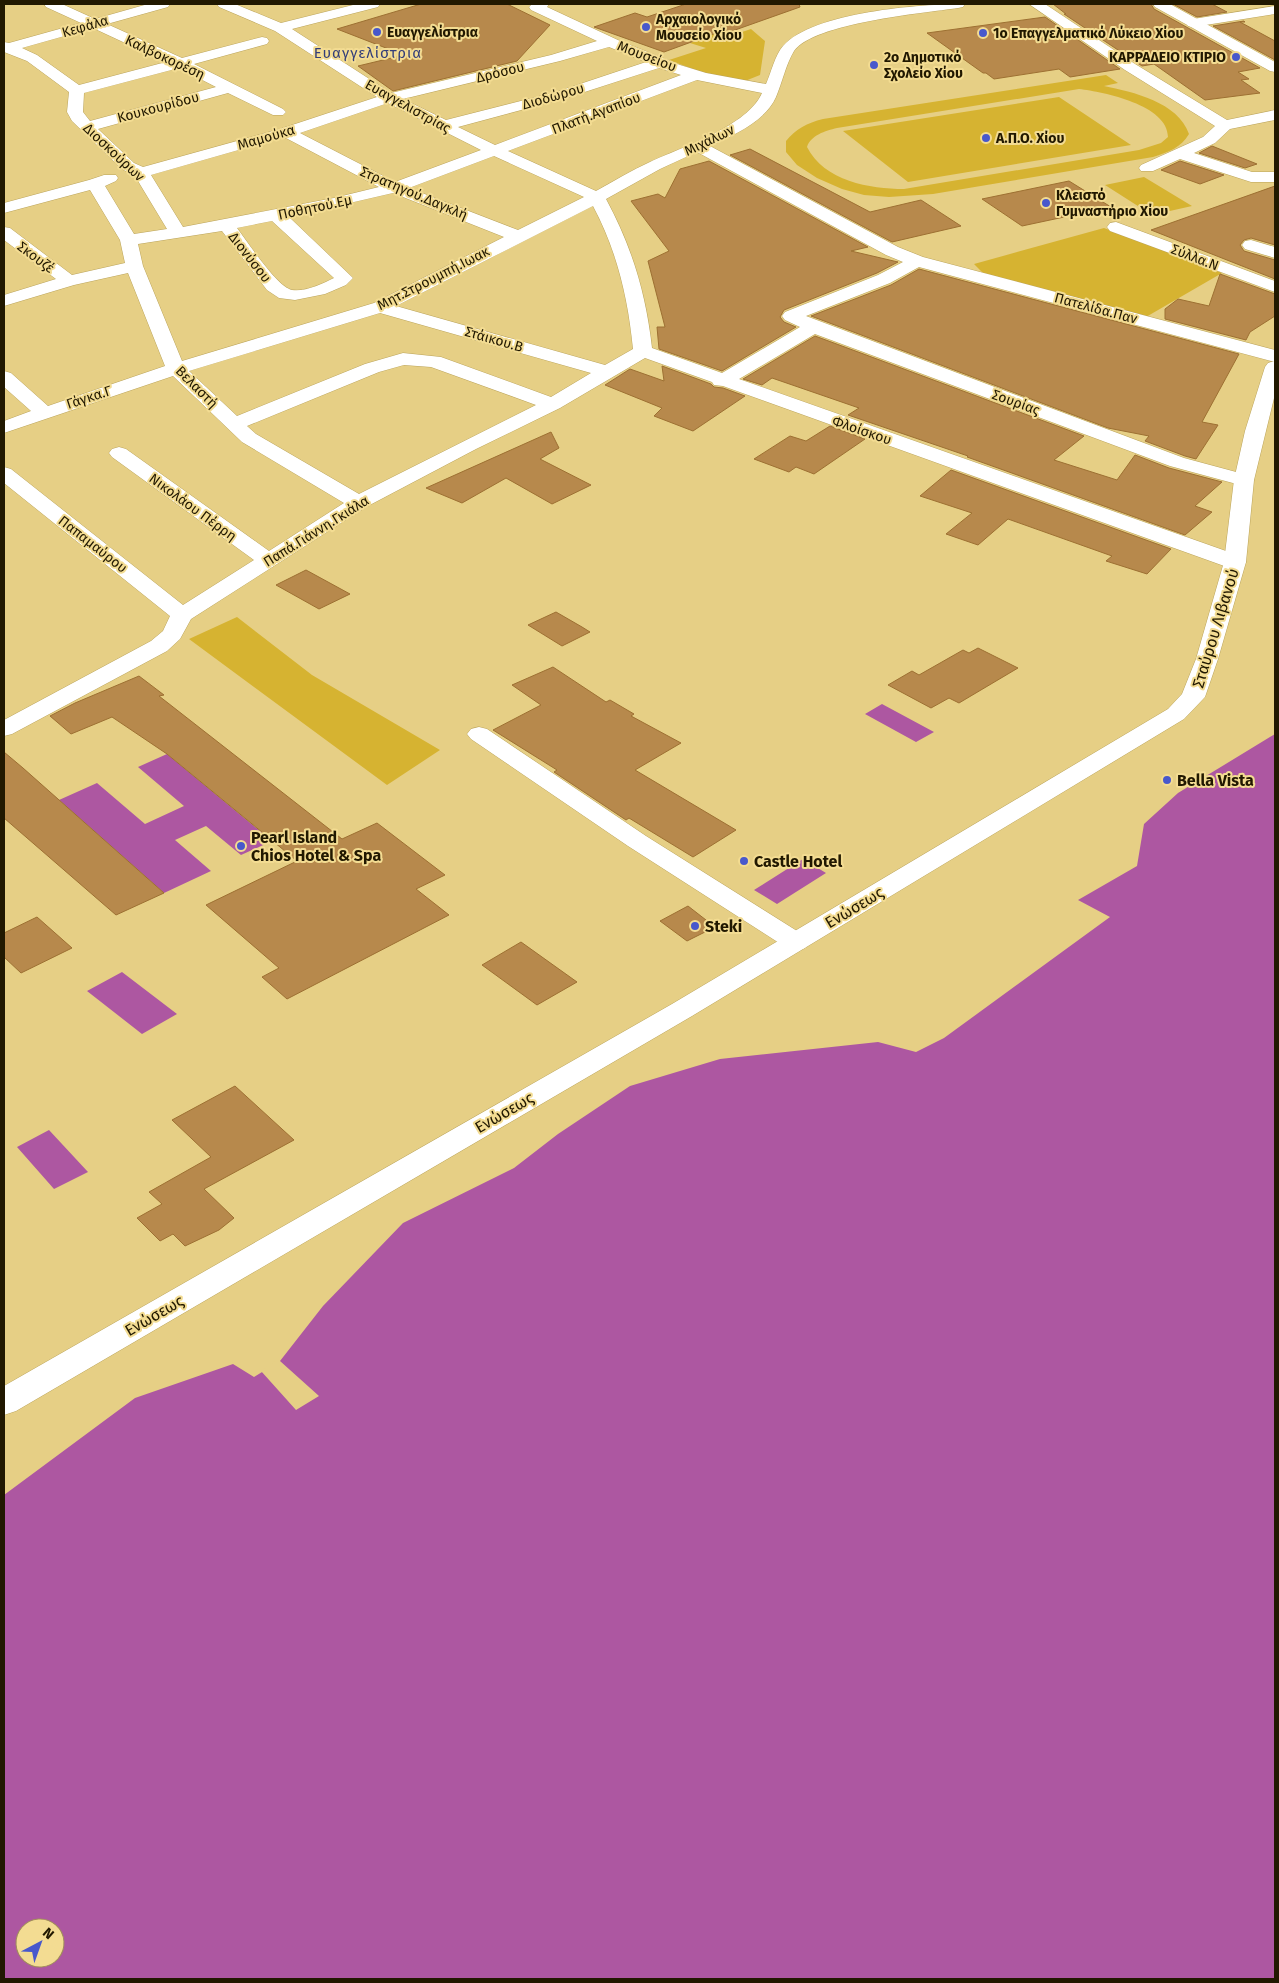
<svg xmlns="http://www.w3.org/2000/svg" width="1279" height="1983" viewBox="0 0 1279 1983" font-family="'Fira Sans',sans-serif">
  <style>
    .green { fill: #d6b331; fill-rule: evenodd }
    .water { fill: #ad57a1; fill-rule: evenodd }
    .pier { fill: #e6cf85 }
    .building { fill: #b7894c; stroke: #9d7032 }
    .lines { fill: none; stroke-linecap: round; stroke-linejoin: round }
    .minor-casing { stroke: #bba45b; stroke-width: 1 }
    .tertiary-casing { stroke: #bba45b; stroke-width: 1 }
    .secondary-casing { stroke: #bba45b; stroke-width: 1 }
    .minor { fill: #fff; fill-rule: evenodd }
    .tertiary { fill: #fff; fill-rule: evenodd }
    .secondary { fill: #fff; fill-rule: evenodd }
    .poi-dot { fill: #4858cc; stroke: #f3dc92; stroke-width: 2 }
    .labels { text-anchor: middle; stroke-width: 4; stroke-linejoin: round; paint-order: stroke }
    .far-poi-label { font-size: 14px; font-weight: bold; fill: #211800; stroke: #f3dc92; text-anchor: start }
    .far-street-label { font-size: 14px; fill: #211800; stroke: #f3dc92 }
    .far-neighbourhood-label { font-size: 15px; letter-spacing: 1px; fill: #333e79; stroke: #f3dc92 }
    .street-label { font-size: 16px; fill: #211800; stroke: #f3dc92 }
    .poi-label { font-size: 16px; font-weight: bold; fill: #211800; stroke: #f3dc92; text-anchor: start }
  </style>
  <rect width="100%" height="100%" fill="#e6cf85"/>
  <!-- green -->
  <path class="green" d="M751,29l14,12 -5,34 -15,6 -44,-9 -32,-12 37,-12 -16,-5 26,-10 11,4z
    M1106,75l12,8 -14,3c29,6 74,16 85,48 -8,14 -21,18 -36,23l-220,37 -44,3 -25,-2 -22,-6 -25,-11 -20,-13 -11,-13v-11c10,-12 21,-18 37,-22zM1079,89c25,3 89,16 89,48l-7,6 -22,7 -235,39c-34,0 -80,-8 -97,-42 4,-12 18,-16 30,-19z
    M1059,97l72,48 -223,37 -65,-51z
    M1144,177l48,29 -40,9 -47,-30z
    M1104,228l118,45 -76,44 -162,-43 -10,-10z
    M237,617l75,58 128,75 -53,35 -198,-146z"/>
  <!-- water -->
  <path class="water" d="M882,704l52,28 -18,10 -51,-28z
    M1275,734v1245h-1271v-484l131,-97 98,-34 21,13 26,-16 43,-55 80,-83 111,-55 44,-34 72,-48 90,-27 158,-17 38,10 28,-14 166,-121 -32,-17 59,-34 7,-42 34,-31zM25,1928h30v30h-30z
    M167,754l105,87 -31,14 -35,-29 -31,14 36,31 -47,22 -105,-93 38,-17 48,41 39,-18 -46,-39z
    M803,859l23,14 -49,31 -23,-14z
    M122,972l55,42 -35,20 -55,-43z
    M49,1130l39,42 -34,17 -37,-42z"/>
  <!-- pier -->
  <path class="pier" d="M278,1359l2,2 39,35 -23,14 -35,-39z"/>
  <!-- building -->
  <path class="building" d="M421,4h86l43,21 -33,36 -124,30 -35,-25 46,-11 -67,-26z
    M686,4h113l1,3 -79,28 -5,-2 -52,19 -70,-25 41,-14 12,4z
    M1053,4h98l3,5 106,59 -22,4 11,7 -8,1 19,13 -55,7 -51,-36 -12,2 -78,-52h2z
    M1173,4h39l15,8 -30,5z
    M1045,17l75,52 -50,8 -11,-8 -65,10 -8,-6h-3l-56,-40z
    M1244,21l1,1h-5l35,19v19l-62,-34z
    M1212,146l45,18 -12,4 -46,-15z
    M750,149l120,63 51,-12 40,26 -69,16 -162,-87z
    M709,161l159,86 -17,4 47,11 -21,11 -93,37 -4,7 4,5 12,5 -74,44 -63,-22 -2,-22h8l-17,-66 21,-10 -38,-50 27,-7 7,4 15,-29z
    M1180,161l44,14 -24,9 -39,-14z
    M1069,181l42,26 -89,19 -40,-27z
    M1275,186v59l-24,-7 -7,2 -4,5 4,6 31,9v19l-124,-49z
    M919,269l320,85 -37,68 16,3 -22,34 -11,-3 -40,-15 4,-5 -41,-8 -297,-112 80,-31z
    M1220,274l55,20v22l-25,16 -4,8 -81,-21v-10l13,-10 31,7z
    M815,336l269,100 -30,24 63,20 18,-25 34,13 53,14 -27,24 17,6 -27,23 -218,-78 1,-1 -120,-41 11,-7 -87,-30 -10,7 -19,-6z
    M662,366l49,18 3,3 9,1 22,8 -52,35 -39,-15 8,-8 -57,-23 25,-16 34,12z
    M830,426l35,13 -51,35 -18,-7 -7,5 -35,-13 36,-23 16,5z
    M551,432l8,16 -19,11 51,26 -39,19 -46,-26 -44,25 -36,-15z
    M951,470l220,79 -24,25 -41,-13 6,-5 -104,-37 -30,26 -32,-11 26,-21 -52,-17z
    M306,570l44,24 -31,15 -43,-24z
    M556,612l26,15 8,5 -28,14 -34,-21z
    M978,648l40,20 -59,35 -10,-5 -18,10 -43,-23 24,-14 7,4 44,-25 6,3z
    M553,667l53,35 4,-2 24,14 -3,2 50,27 -46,27 101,60 -43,27 -64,-39 -3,2 -72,-48 3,-2 -64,-40 48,-25 -29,-20z
    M139,676l25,19 -5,1 183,143 35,-16 68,52 -29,14 33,26 -162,84 -25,-22 17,-9 -73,-63 91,-44 -130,-107 -55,-37 -41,17 -21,-18 25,-13z
    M4,752l19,16 141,125 -48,22 -112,-97z
    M688,906l27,21 -28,14 -27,-20z
    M37,917l35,31 -51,25 -17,-16v-24z
    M521,942l56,40 -40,23 -55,-40z
    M235,1086l59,54 -90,49 30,29 -15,12 -34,16 -12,-12 -13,7 -23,-23 25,-14 -13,-12 62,-35 -39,-37z"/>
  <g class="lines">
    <!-- minor casing -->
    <g class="minor-casing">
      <path id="minor" d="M44,4h18l33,15 53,-15h22l-2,3 -61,17 75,34 80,-21 5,1 2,3 -2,3 -73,20 89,45 3,3 -3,3h-10l-45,-22 -130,36 36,34 9,4 137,-38 97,-32 -102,-66 -56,-24 -2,-3h18l46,19 76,-19h23l-2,3 -86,22 99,64 160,-38 46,-14 -66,-31 -2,-3 3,-3h17l-2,3 73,34 60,24 26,8 60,11c5,-11 9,-29 17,-38 30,-34 138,-42 182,-42l-2,3 -5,1c-35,5 -144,15 -164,43 -8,13 -12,32 -18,46 -11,25 -43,38 -66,49l188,101 25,10 352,93v12l-356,-95 -29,16 -84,33 378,142 67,18 3,4 -3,4 -7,2 -74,-20 -355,-132 -76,45 504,178 3,5 -3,5 -8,1 -8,-1 -504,-181 -9,-1 -2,-3 -67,-24 -85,50 -84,41 -110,58 -175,112 -11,20 -13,12 -155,83 -8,2v-16l147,-79 12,-10 7,-15 -166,-133v-16l7,2 172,136 71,-45 -142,-103 -3,-4 3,-4 7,-2 7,2 143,102 75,-48 -102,-61 -69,-66 -169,57v-12l27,-10 -27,-24v-16l7,2 37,33 117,-40 -37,-93 -54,12 -70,21v-11l52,-16 -52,-39v-13l6,1 62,47 53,-12 -5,-23 -30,-50 -86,23v-10l85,-23 15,-5h12l2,3 -2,3 -11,5 29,48 33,-5 -32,-53 -13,-7 -50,-48 -5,-9 2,-20 -42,-31 -23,-9v-10l5,1 72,-20 -35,-16zM93,28l73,34 -87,23 -42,-30 -15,-7zM609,47l37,15 -90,30 -110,28 -43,-21 157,-38zM179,68l37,19 -126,34 -7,-9 1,-19zM659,68l22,7 -186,70 -37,-18 108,-29zM697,80l65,13c-14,33 -80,54 -112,69 -18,8 -36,19 -54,29l-88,-40zM388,103l93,47 -86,32 -95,-49zM284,137l95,50 -45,11 -151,29 -32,-52zM697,152l189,103 17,7 -25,13 -93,37 -3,4 3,4 15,7 -78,46 -70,-25c-6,-54 -20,-101 -46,-149l54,-30zM494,156l90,41 -66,33 -109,-42zM393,193l111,44 -130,66 -192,58 -39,-95 -5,-22 84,-13 45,59 12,8 16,2 30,-6 21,-9 7,-7 -64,-61zM593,206c24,45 35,92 40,143l-28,16 -209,-59zM272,221l62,57c-12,6 -29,14 -42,12 -15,-3 -45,-49 -55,-62zM380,313l211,60 -40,24 -110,-40 -38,-4 -38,11 -128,52 -48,-45zM404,365l27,2 105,38 -177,89 -103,-60 -9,-8 132,-54z
        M1029,4h16l90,60 92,56 48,-10v10l-45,9 -15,14 -21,10 58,19h23v10h-24l-71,-23 -27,12h-12l-2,-3 2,-3 62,-28 12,-11 -90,-56z
        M1275,6v8l-82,13 -5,-1 -2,-3 2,-3 5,-1z
        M1116,222l159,59v11l-165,-61 -3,-4 3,-4z
        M1251,240l24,7v11l-30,-9 -3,-4 3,-4z
        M479,727l8,2 159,107 159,100 4,6 -4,6 -9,3 -9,-3 -159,-102 -157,-107 -4,-5 4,-5z"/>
    </g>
    <!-- tertiary casing -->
    <g class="tertiary-casing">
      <path id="tertiary" d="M1153,4h17l105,58v10l-5,-1 -115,-64z"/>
    </g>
    <!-- secondary casing -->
    <g class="secondary-casing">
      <path id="secondary" d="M1275,361v33l-21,86 -8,82 -28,97 -13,38 -21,22 -492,297 -676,395 -12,4v-29l668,-382 496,-295 14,-15 14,-35 28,-97 10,-82 11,-49 20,-64 3,-4z"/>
    </g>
    <!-- minor -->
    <use href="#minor" class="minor"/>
    <!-- tertiary -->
    <use href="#tertiary" class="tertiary"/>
    <!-- secondary -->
    <use href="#secondary" class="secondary"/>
  </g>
  <!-- markers -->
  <g class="poi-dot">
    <circle cx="646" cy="27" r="5"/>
    <circle cx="377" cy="32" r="5"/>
    <circle cx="983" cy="33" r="5"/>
    <circle cx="1236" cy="57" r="5"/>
    <circle cx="874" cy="65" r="5"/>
    <circle cx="986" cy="138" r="5"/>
    <circle cx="1046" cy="203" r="5"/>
    <circle cx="1167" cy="780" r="5"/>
    <circle cx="241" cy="846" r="5"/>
    <circle cx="744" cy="861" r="5"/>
    <circle cx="695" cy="926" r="5"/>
  </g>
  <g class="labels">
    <!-- far-poi labels -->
    <g class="far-poi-label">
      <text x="656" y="24">Αρχαιολογικό<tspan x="656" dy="16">Μουσείο Χίου</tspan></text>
      <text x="387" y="37">Ευαγγελίστρια</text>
      <text x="993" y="38">1ο Επαγγελματικό Λύκειο Χίου</text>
      <text x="884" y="62">2o Δημοτικό<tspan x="884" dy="16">Σχολείο Χίου</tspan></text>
      <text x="1226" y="62" text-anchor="end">ΚΑΡΡΑΔΕΙΟ ΚΤΙΡΙΟ</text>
      <text x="996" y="143">Α.Π.Ο. Χίου</text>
      <text x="1056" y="200">Κλειστό<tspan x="1056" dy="16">Γυμναστήριο Χίου</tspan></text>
    </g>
    <!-- far-street labels -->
    <g class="far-street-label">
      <text transform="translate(85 26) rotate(-16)" y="5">Κεφάλα</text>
      <text transform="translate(647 56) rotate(21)" y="5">Μουσείου</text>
      <text transform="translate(165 57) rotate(25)" y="5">Καλβοκορέση</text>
      <text transform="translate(500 72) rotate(-14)" y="5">Δρόσου</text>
      <text transform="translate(553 96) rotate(-16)" y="5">Διοδώρου</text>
      <text transform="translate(408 106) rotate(29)" y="5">Ευαγγελιστρίας</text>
      <text transform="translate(158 107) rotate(-15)" y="5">Κουκουρίδου</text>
      <text transform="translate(596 113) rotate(-21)" y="5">Πλατή.Αγαπίου</text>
      <text transform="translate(266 137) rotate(-16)" y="5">Μαμούκα</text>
      <text transform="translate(709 140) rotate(-26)" y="5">Μιχάλων</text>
      <text transform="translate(114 152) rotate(43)" y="5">Διοσκούρων</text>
      <text transform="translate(414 193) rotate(23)" y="5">Στρατηγού.Δαγκλή</text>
      <text transform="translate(315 207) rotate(-12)" y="5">Ποθητού.Εμ</text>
      <text transform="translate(36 257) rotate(37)" y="5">Σκουζέ</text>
      <text transform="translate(250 257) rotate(52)" y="5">Διονύσου</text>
      <text transform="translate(1195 257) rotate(21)" y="5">Σύλλα.Ν</text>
      <text transform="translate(433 278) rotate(-27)" y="5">Μητ.Στρουμπή.Ιωακ</text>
      <text transform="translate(1096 308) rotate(15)" y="5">Πατελίδα.Παν</text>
      <text transform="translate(494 339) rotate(16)" y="5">Στάικου.Β</text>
      <text transform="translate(197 387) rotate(45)" y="5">Βελαστή</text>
      <text transform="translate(89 397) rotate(-18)" y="5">Γάγκα.Γ</text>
      <text transform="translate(1016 402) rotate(20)" y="5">Σουρίας</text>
      <text transform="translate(862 430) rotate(19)" y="5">Φλοίσκου</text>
      <text transform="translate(193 507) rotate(36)" y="5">Νικολάου Πέρρη</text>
      <text transform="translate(316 531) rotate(-32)" y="5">Παπά.Γιάννη.Γκιάλα</text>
      <text transform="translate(93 544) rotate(38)" y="5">Παπαμαύρου</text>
    </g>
    <!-- far-neighbourhood labels -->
    <g class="far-neighbourhood-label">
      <text x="368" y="58">Ευαγγελίστρια</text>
    </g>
    <!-- street labels -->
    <g class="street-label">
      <text transform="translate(1215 628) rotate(-73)" y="6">Σταύρου Λιβανού</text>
      <text transform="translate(854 907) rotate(-31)" y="6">Ενώσεως</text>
      <text transform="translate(504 1112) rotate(-30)" y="6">Ενώσεως</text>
      <text transform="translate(154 1315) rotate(-30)" y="6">Ενώσεως</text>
    </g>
    <!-- poi labels -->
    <g class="poi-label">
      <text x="1177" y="786">Bella Vista</text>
      <text x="251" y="843">Pearl Island<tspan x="251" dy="18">Chios Hotel &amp; Spa</tspan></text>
      <text x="754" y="867">Castle Hotel</text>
      <text x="705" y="932">Steki</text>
    </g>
  </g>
  <!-- border -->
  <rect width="1279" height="1983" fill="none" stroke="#211800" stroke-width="10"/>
  <!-- north arrow -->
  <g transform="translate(40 1943) rotate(41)"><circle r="24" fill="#f3dc92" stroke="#9f8e58"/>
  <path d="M0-4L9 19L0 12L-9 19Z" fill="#4858cc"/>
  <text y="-8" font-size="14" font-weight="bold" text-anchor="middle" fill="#211800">N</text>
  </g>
</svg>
